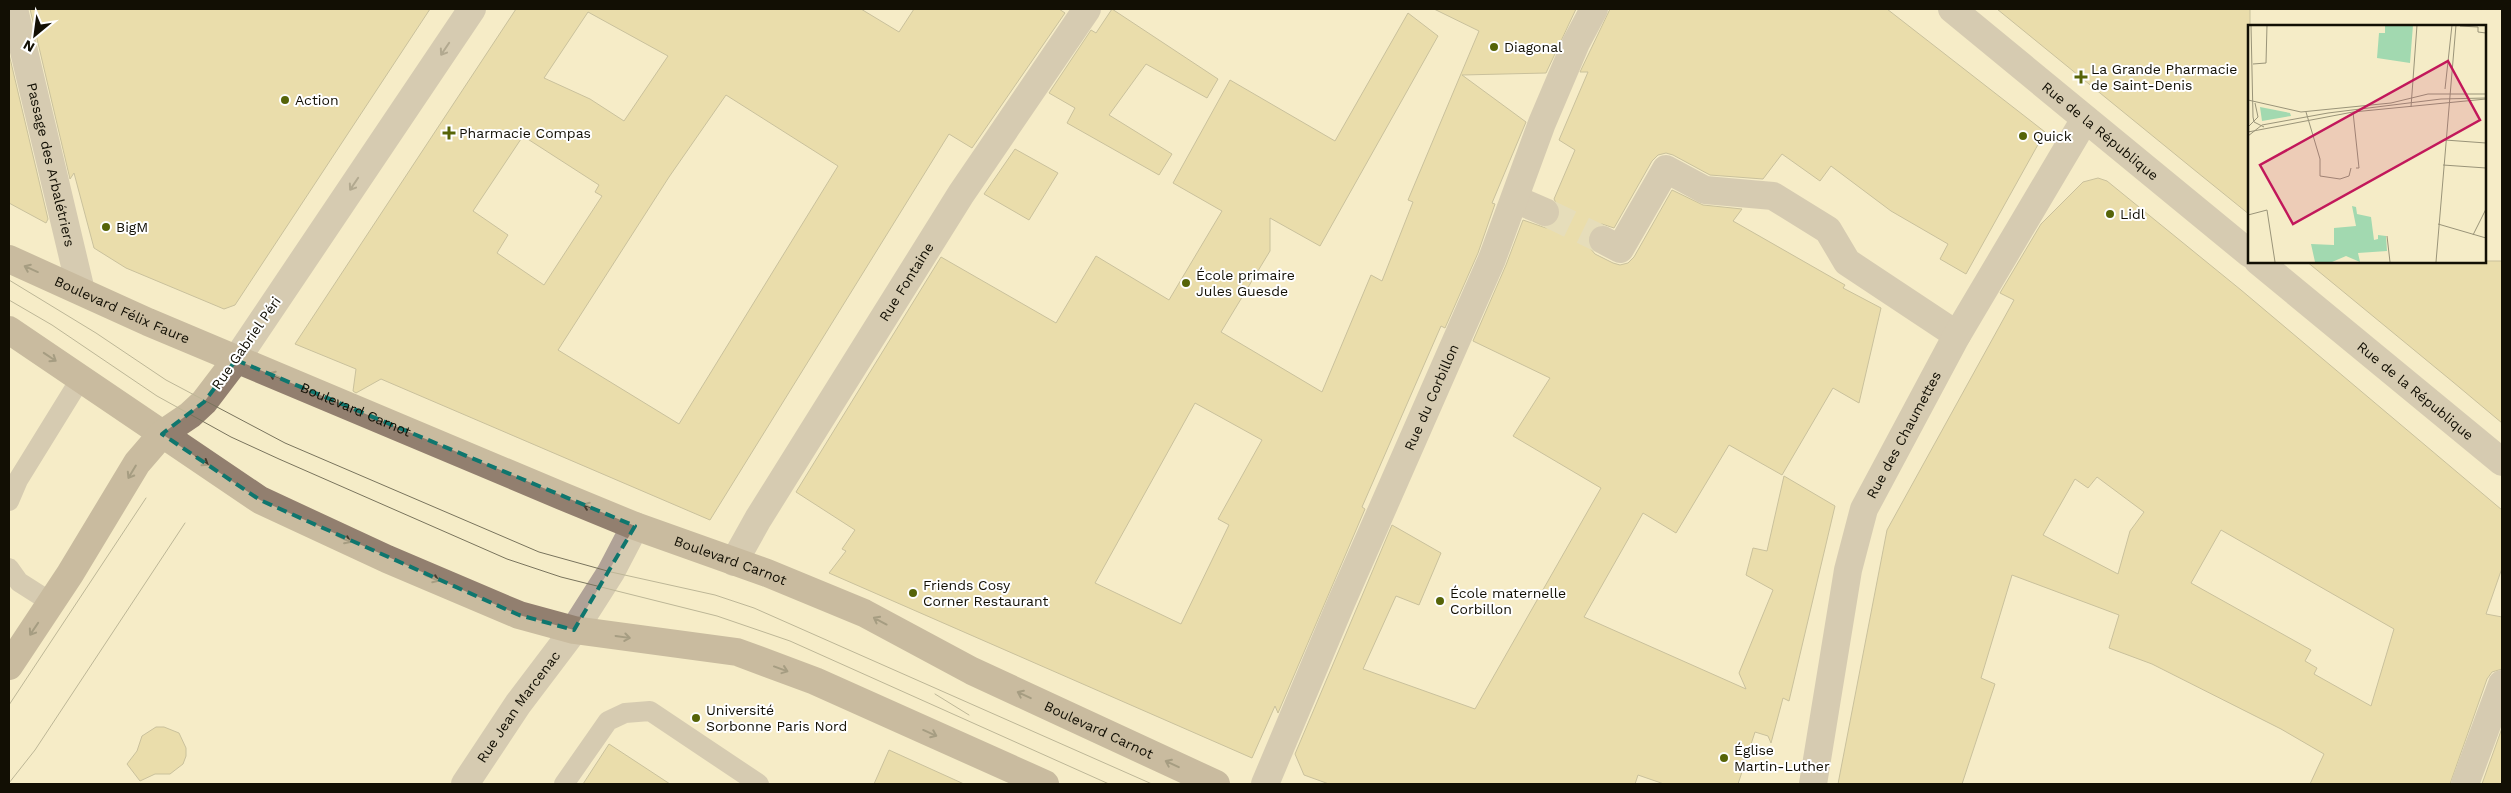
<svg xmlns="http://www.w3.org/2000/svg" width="2511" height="793" viewBox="0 0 2511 793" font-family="'Work Sans',sans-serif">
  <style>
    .building { fill: #dccb89; stroke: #948b69; fill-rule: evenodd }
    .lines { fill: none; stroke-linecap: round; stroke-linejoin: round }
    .street-tunnel { stroke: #d3cbaa; stroke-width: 28; stroke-dasharray: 28 14; stroke-linecap: butt }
    .lane { stroke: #b0a297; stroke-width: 20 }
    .street { stroke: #b0a297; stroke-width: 28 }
    .secondary { stroke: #927f6f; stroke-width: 28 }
    .tram { stroke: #79745d; stroke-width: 1 }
    .oneway { stroke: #61584e }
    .oneway2 { stroke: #453c2f }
    .marked { fill: none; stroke: #0f766e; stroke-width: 4; stroke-dasharray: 10 6; stroke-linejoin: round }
    .poi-dot { fill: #566408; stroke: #fff; stroke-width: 2 }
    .labels { text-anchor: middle; stroke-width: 4; stroke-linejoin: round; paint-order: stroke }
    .poi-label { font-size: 14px; fill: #120f04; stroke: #fff; text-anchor: start }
    .street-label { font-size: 14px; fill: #120f04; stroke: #fff }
    .inset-road { fill: none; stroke: #9a9479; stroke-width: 1 }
    .view { fill: #c2185b; fill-opacity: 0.15; stroke: #c2185b; stroke-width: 2.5 }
    .inset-edge { fill: none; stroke: #120f04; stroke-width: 2.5 }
  </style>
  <rect width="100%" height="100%" fill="#f5ecc7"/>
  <!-- building -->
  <path class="building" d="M30,9h400l-195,296 -11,4 -98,-41 -32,-20 -20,-75 -4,6z
    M516,9h345l38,23 15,-23h145l6,4 -93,135 -23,-14 -239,386 -329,-141 -25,14 -3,-2 3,-22 -61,-25zM588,12l80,44 -44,65 -34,-22 -46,-21zM726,95l112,71 -159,258 -121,-74 111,-173zM523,136l76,49 -4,7 7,4 -58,89 -47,-32 11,-18 -35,-24z
    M1112,9l106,70 -11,19 -61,-34 -37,51 63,39 -13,21 -92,-52 8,-15 -26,-15 42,-63 5,3z
    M1434,9h142l-30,64 -84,2 64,47 -34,81 3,1 -17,49 -33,75 -4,-2 -79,181 3,2 -87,204 -3,-7 -23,52 -423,-185 17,-22 -4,-2 13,-19 -59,-38 145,-235 115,66 40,-67 73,44 53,-89 -49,-28 57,-103 105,61 73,-128 30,23 -118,210 -50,-28v33l-49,81 101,60 49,-117 11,6 31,-79 -5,-2 71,-169zM1195,403l67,37 -44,79 11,6 -48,99 -86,-41z
    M1610,9h277l158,123 -79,142 -26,-15 8,-15 -57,-33 -60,-45 -11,15 -38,-27 -19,25 -53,-4 -37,-20 -7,-2 -8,2 -6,6 -38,67 -12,-4 -8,3 -5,6 -2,8 3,7 5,6 18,9 7,2 8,-2 6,-6 38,-67 31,15 39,4 -9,12 112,64 -2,3 38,20 -22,95 -26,-15 -51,87 -53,-30 -53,88 -33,-20 -59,104 162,72 -7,-16 34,-83 -27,-15 7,-27 14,3 17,-75 51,30 -46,195 -6,-3 -12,45 -3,-7 -13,-4 -17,52h-74l-26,-9 -3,9h-306l-25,-9 -9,-21 97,-229 49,28 -22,52 -23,-9 -33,73 112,40 126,-221 -88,-52 37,-58 -77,-37 33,-76 17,-45 23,8 9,-4 4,-6 1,-8 -6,-11 21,-49 -16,-10 29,-68h-8z
    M1997,9h253v206l-58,-47z
    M9,54l39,165 -2,4 -37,-20z
    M1015,149l43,24 -29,47 -45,-26z
    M2098,178l9,3 134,109 261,220v58l-16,46 16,3v52l-10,3 -5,7 -37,105h-140l14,-30 -43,-25 -129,-65 -43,-16 10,-33 -107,-40 -31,103 14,6 -33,100h-124l49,-254 127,-230 -14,-7 41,-69 42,-42zM2097,477l47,35 -14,19 -12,43 -75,-39 32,-56 13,9zM2221,530l173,99 -23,77 -57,-32 3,-6 -12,-7 6,-11 -120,-67z
    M2306,261h196v162l-49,-41z
    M156,727h8l15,6 7,15v8l-3,8 -13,10h-15l-15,7 -13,-17 10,-13 5,-15z
    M2502,728v56h-20z
    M609,744l61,40h-87z
    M889,750l75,34h-90z"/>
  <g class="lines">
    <!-- street-tunnel -->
    <path class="street-tunnel" d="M1545,212l58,28"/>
    <!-- lane -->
    <path class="lane" d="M9,501l9,-21 63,-102
      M9,568l10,14 33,21
      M564,784l44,-63 17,-8 25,-2 109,73"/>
    <!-- street -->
    <g class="street">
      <path id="s1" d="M14,9l67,282"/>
      <path id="s2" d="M1952,9l298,245"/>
      <path d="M1515,199l30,13"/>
      <path d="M1603,240l17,9 46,-80 39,21 68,6 55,34 19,32 110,73"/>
      <path id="s3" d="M2258,261l244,201"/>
      <path d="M236,360l236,-351"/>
      <path id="s4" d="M734,562l24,-43 203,-325 126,-185"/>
      <path id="s5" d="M465,784l53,-80 56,-74 37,-58 24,-46"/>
      <path id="s6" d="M1265,784l76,-181 151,-344 50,-136 34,-80 18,-34"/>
      <path id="s7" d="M1813,784l35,-214 16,-61 93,-174 128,-216"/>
      <path d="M2465,784l37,-100"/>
    </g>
    <!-- secondary -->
    <g class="secondary">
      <path id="s8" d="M9,259l139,63 414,174 73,30 132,47 97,40 108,58 244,113"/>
      <path d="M9,330l251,170 127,59 132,56 55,15 163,22 78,29 230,103"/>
      <path d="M9,666l61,-92 67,-111 25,-29 28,-19 14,-13 32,-42"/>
    </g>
    <!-- tram -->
    <path class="tram" d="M9,280l87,53 70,47 119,63 254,109 72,20 104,23 39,13 398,176
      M9,300l43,25 105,71 74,41 48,22 228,100 54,18 156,39 73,25 319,143
      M935,694l34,21
      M9,705l137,-207
      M9,783l26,-33 150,-227"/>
  </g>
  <!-- one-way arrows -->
  <defs><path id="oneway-shaft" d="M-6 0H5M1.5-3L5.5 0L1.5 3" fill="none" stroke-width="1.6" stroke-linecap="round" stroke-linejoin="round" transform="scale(1.25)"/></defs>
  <g class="oneway">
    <use href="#oneway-shaft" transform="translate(445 49) rotate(124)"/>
    <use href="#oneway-shaft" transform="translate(354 184) rotate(124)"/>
  </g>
  <g class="oneway2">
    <use href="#oneway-shaft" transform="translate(31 269) rotate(-156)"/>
    <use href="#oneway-shaft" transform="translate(50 357) rotate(34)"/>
    <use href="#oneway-shaft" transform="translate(276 376) rotate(-157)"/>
    <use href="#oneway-shaft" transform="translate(202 461) rotate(34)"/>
    <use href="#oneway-shaft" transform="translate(132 472) rotate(121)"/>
    <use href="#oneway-shaft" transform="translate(590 507) rotate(-158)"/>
    <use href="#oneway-shaft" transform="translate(344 539) rotate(25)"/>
    <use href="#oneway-shaft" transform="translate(432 578) rotate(23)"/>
    <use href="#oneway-shaft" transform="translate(880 621) rotate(-152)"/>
    <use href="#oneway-shaft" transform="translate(34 629) rotate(124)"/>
    <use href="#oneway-shaft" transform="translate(623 637) rotate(8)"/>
    <use href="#oneway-shaft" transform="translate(781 669) rotate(20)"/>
    <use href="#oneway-shaft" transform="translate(1024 695) rotate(-155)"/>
    <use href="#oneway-shaft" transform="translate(930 733) rotate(24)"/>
    <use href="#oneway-shaft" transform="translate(1172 764) rotate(-155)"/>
  </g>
  <!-- marked area -->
  <path d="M0 0H2511V793H0ZM236,360l399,166 -61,104 -55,-15 -259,-115 -98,-66 42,-32z" fill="#f5ecc7" fill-opacity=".55" fill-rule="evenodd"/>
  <path class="marked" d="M236,360l399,166 -61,104 -55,-15 -259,-115 -98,-66 42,-32z"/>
  <!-- markers -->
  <g class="poi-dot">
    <circle cx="1494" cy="47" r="5"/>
    <path d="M2078.5 69.5h5v5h5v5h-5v5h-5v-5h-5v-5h5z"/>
    <circle cx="285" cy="100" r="5"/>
    <path d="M446.5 125.5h5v5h5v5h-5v5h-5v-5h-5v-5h5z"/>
    <circle cx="2023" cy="136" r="5"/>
    <circle cx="2110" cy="214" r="5"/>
    <circle cx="106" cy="227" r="5"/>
    <circle cx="1186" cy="283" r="5"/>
    <circle cx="913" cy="593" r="5"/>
    <circle cx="1440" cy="601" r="5"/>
    <circle cx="696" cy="718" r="5"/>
    <circle cx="1724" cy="758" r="5"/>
  </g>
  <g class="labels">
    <!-- poi labels -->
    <g class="poi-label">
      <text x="1504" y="52">Diagonal</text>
      <text x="2091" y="74">La Grande Pharmacie<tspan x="2091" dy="16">de Saint-Denis</tspan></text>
      <text x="295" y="105">Action</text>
      <text x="459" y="138">Pharmacie Compas</text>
      <text x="2033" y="141">Quick</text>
      <text x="2120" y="219">Lidl</text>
      <text x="116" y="232">BigM</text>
      <text x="1196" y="280">École primaire<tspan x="1196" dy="16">Jules Guesde</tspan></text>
      <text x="923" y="590">Friends Cosy<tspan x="923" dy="16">Corner Restaurant</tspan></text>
      <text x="1450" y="598">École maternelle<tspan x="1450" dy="16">Corbillon</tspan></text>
      <text x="706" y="715">Université<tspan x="706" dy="16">Sorbonne Paris Nord</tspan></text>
      <text x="1734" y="755">Église<tspan x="1734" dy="16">Martin-Luther</tspan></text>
    </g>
    <!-- street labels -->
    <g class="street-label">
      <text dy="5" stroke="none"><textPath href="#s2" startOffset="192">Rue de la République</textPath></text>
      <text dy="5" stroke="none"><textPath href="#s1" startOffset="160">Passage des Arbalétriers</textPath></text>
      <text dy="5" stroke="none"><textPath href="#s4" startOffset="329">Rue Fontaine</textPath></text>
      <text dy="5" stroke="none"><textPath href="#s8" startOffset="124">Boulevard Félix Faure</textPath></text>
      <text transform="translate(246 343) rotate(-55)" y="5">Rue Gabriel Péri</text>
      <text dy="5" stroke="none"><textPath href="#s3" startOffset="204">Rue de la République</textPath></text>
      <text dy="5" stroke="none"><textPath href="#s6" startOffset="421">Rue du Corbillon</textPath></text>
      <text dy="5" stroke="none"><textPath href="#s8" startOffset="378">Boulevard Carnot</textPath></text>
      <text dy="5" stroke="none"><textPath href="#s7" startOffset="364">Rue des Chaumettes</textPath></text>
      <text dy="5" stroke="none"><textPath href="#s8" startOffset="782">Boulevard Carnot</textPath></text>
      <text dy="5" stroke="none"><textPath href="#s5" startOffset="94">Rue Jean Marcenac</textPath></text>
      <text dy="5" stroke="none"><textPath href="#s8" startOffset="1188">Boulevard Carnot</textPath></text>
    </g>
  </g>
  <!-- overview -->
  <g transform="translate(2248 25)">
    <rect width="238" height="238" fill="#f5ecc7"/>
    <path d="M137,0h28l-3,38 -33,-5 2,-25h6zM12,82l30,6 1,3 -29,5zM104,181l4,1 1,7 14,3 3,23 4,-1v-4l8,1 1,15 -29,2 2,9 -14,-6 -14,6h-17l-4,-18 23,1v-17l22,-2z" fill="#a2d9b0"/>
    <path class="inset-road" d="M3,0l2,92 1,5 10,5M212,1l18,1v5l8,1M5,39l13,-1 1,-38M197,64l7,-64M0,75l53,12 90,-9 37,-9h58M163,82l6,-82M58,87l14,47v17l20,3 9,-3 2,-8M105,87l6,56h-3M0,102l10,-10 -3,-14M0,107l105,-20 133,-13M0,111l14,-11 66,-12 113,-14 45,-1M197,115l41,3M195,140l43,3M0,190l19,-5 8,52M190,199l48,14M225,210l13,-26M139,211l3,26M188,237l20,-237"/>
    <path class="view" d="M200,36l32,59 -187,104 -33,-59z"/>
    <rect width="238" height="238" class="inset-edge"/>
  </g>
  <!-- border -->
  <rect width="2511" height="793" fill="none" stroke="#120f04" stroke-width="20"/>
  <!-- north arrow -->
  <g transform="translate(35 35) rotate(209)" stroke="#ffffff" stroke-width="4" paint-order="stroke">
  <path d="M0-4L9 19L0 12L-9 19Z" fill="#120f04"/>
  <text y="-8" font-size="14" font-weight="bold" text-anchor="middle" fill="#120f04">N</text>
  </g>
</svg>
